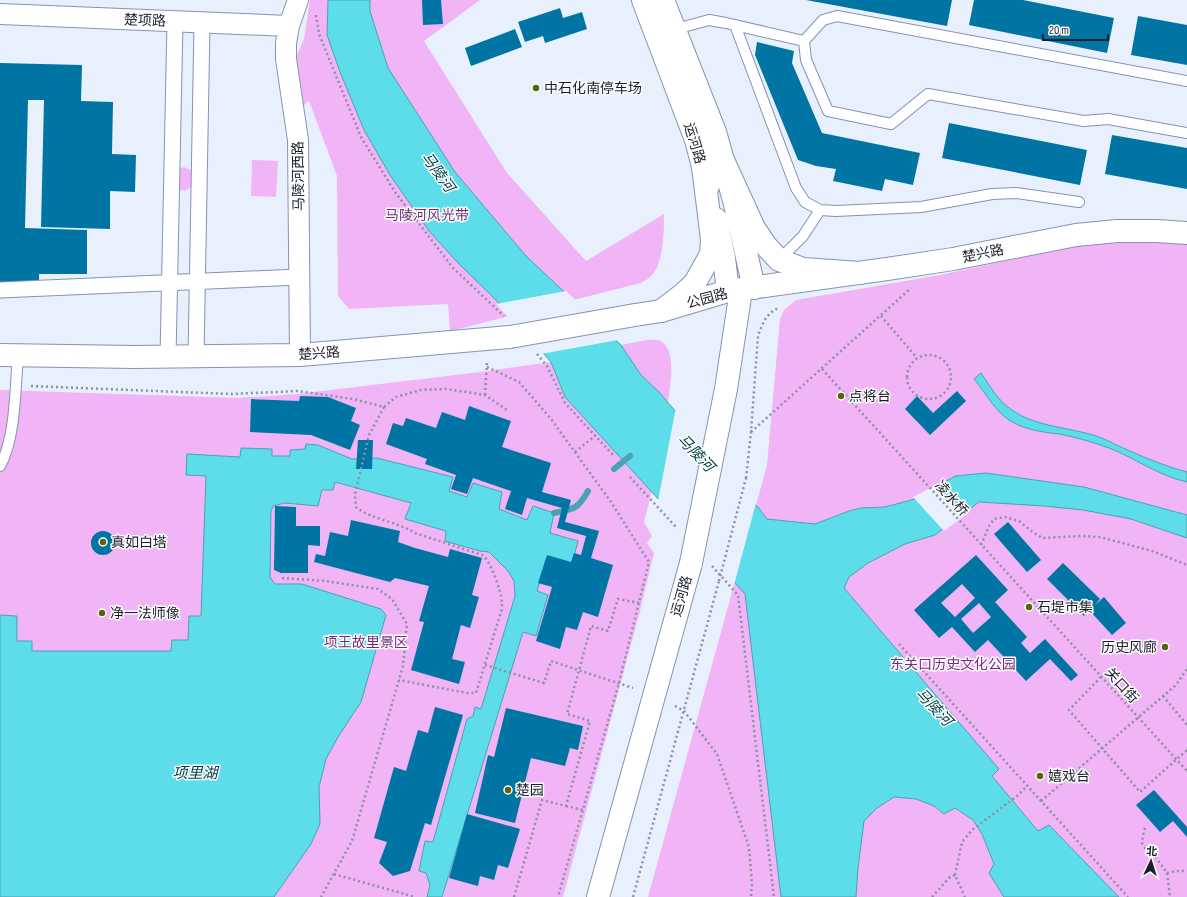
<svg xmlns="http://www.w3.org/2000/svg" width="1187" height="897" viewBox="0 0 1187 897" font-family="'Sofia Sans Condensed','Noto Sans SC',sans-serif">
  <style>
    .green { fill: #f0b4f7 }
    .water { fill: #5ddcea; stroke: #49a3b1 }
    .pier { fill: #e9f0fd }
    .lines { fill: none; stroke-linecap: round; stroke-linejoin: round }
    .stream { stroke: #49a3b1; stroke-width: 6 }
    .building { fill: #0075a3; fill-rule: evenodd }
    .service-casing { stroke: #8493b2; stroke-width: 12 }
    .pedestrian-casing { stroke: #8493b2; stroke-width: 17 }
    .minor-casing { stroke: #8493b2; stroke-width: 22 }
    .tertiary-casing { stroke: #8493b2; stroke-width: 24 }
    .secondary-casing { stroke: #8493b2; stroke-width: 24 }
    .path { stroke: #8a919e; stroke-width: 2.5; stroke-dasharray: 2 3; stroke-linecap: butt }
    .service { stroke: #fff; stroke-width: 10 }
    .pedestrian { stroke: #fff; stroke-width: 15 }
    .minor { stroke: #fff; stroke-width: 20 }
    .tertiary { stroke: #fff; stroke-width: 22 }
    .secondary { stroke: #fff; stroke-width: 22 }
    .tertiary-bridge-casing { stroke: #8493b2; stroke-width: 24; stroke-linecap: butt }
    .path-bridge { stroke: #8a919e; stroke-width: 2.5; stroke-dasharray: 2 3; stroke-linecap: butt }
    .tertiary-bridge { stroke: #fff; stroke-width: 22 }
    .poi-dot { fill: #5a6506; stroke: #fdfdfd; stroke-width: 1.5 }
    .labels { text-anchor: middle; stroke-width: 3; stroke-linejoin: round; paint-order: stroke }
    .street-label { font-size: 14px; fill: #191f2b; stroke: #fdfdfd }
    .poi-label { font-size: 14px; fill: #191f2b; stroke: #fdfdfd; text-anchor: start }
    .park-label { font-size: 14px; fill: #732d7c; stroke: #fdfdfd }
    .water-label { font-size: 15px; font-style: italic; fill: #024046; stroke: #fdfdfd }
  </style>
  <rect width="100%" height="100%" fill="#e9f0fd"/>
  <!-- green -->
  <path class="green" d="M310,0h170l-56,41 83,132 79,88 78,-47c0,17 0,53 -15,64 -2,2 -6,3 -8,5l-191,48 -2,-27 -99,5 -11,-13 -1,-120 -28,-75 -8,7 -7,-46 10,-23z
    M252,160l26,1 -2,36 -25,-1z
    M184,167l7,3 3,3 -2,14 -7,4 -7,-2 -2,-19z
    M1131,240l56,3v654h-539l119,-432 13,-146 4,-9 12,-10 144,-25 136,-29z
    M647,340c5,0 11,-1 15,2 15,11 8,44 6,60l-27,-27 -20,-30z
    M551,362l14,35 87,94 -8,31 8,14 -5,7 7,10 -15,62 -76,282h-563v-507l239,8 58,-4 175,-21z"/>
  <!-- water -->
  <path class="water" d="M328,0h42v11l18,57 67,104 71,84 95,89 20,30 18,17 12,14 77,93 10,8 9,12 48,5 34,-13 12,-3 24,-1 30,-8 40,-23 31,-3 98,14 103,28v23l-56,-19 -48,-9 -39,-4 -65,-4 -44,33 -30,9 -37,19 -19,14 -5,11 155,181 -7,7 46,55 11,-6 70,72h-115l-15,-24 5,-9 -12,-30 -9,-14 -18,-12 -11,6 -10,-8 -18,-7 -22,-2 -17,11 -13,13 -6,47 -2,29h-75l-36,-303 -180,-197 -14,-35 -57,-64 -35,-34 -30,-33 -39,-56 -26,-45 -24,-58 -13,-37z
    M981,373c9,13 17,28 31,37 25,18 61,17 90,28 9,4 18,9 28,13 18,8 38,16 57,21v10c-28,-6 -52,-24 -78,-34 -16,-6 -34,-11 -50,-14 -17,-2 -32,-4 -47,-12 -17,-10 -26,-29 -38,-43z
    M306,444l12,1 34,14 25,-1 76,19 -4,14 18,6 6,-14 29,9 -3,17 28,11 6,-14 21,7 -4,20 28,8 -6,23 -25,-7 -10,34 11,4 -12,41 -13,-4 -81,265h-15l3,-12 -4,-12 -7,-2 6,-30 8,1 34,-123 6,-3 2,-9 6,2 34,-113 -1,-15 -6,-10 -19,-19 -9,-1 -35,-10 1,-10 -41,-12 6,-16 -76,-21 -2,8h-11l-4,16 -33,-3 -12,3 -2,5 -1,66 5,7h27l79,25 5,6 -25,87 -23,35 -12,22 -7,28 1,37 -9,20 -37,53h-274v-282l17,1v25h15v10h139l1,-11h16l1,-24h12l5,-140 -20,-1 1,-21 53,3 1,-9 31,1v7h18v-6l15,-1z"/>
  <!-- pier -->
  <path class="pier" d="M566,291l52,49 -77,14 -45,-50z
    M676,407l74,91 6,5 -22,82 -76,-84z
    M936,485l28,31 -20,15 -31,-34z"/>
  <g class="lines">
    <!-- stream -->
    <path class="stream" d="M614,469l16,-13
      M554,513c20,-4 24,-4 34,-22"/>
  </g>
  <!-- building -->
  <path class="building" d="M422,0h19l2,24 -20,1z
    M806,0h146l-5,26z
    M974,0h49l91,18 -7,35 -138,-28z
    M560,8l3,10 19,-6 5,17 -42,14 -2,-7 -18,6 -7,-20z
    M1138,16l49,9v40l-56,-10z
    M515,29l7,18 -51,19 -6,-18z
    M757,42l37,9 -2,12 30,70 98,20 -7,32 -28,-6 -3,12 -49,-10 3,-12 -20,-3 -18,-6 -43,-105z
    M0,63l82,2 -1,36 32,1 -1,52 24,1 -1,37 -25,-1v38l-69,-2 3,-127h-16l-3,128 62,2v44h-48v11h-39z
    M949,123l138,27 -7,35 -138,-27z
    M1112,135l75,13v41l-82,-15z
    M957,391l9,10 -36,34 -25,-26 12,-13 16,17z
    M300,396l28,1 28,11 -5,13 9,4 -10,25 -39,-15 -61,-3 1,-33 48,2z
    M469,406l42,15 -9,26 49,16 -9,29 29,8 -6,22 34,9 -8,27 22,7 -15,52 -15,-5 -6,18 -11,-3 -6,22 -24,-8 16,-54 -14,-4 9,-28 24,7 3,-9 7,2 5,-19 -29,-8 5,-20 -35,-10 -5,17 -17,-6 6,-18 -38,-13 -6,16 -16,-5 5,-14 -31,-11 2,-5 -41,-15 7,-21 10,3 3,-8 30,10 6,-16 23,8z
    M358,440h15l-1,29h-16z
    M275,506l21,1v19h24v20l-12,-1v28h-27l-7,-3z
    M351,520l49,11 -2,11 17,6 33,9 2,-8 32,9 -10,37 7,2 -9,31 -9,-3 -9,34 13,3 -6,22 -48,-14 13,-48 -5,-1 10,-35 -34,-8 -5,4 -76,-20 2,-8 9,2 5,-24 18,4z
    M1008,522l33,38 -14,12 -33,-38z
    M91 543a12 12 0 1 1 24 0a12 12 0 1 1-24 0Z
    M976,555l32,35 -13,12 32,35 -6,6 9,10 15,-14 33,36 -7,6 -21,-22 -24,22 -38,-41 -13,12 -23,-25 -13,11 -25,-28zM962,584l13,14 -20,19 -14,-14zM979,603l12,14 -18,16 -12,-14z
    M1063,563l37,36 -5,6 9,-8 22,26 -14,12 -23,-25 -5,6 -37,-37z
    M435,707l28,8 -32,110 -6,-2 -15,48 -17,5 -14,-13 8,-21 -13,-4 20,-71 12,4 12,-41 10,3z
    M506,708l77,18 -5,24 -8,-2 -5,18 -34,-8 -16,65 -40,-10 13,-58 6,2z
    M1154,790l33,37v10l-14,-16 -13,11 -24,-27z
    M467,814l53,15 -12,39 -10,-3 -4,15 -14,-4 -2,10 -29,-8z"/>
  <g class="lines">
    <!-- service casing -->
    <g class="service-casing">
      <path id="service" d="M735,25l61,163 9,14 15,8 16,1 85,-4 71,-13 24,-1 63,9
        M672,30l37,-10 17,3 78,18
        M1187,81l-350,-65 -14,4 -19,21 2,19 22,51 63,13 37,-30 156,27 24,-2 79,14
        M779,260l24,-24 17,-26
        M0,466c16,-29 15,-78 18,-110"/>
    </g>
    <!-- pedestrian casing -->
    <g class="pedestrian-casing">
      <path id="pedestrian" d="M0,290l299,-13
        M168,357l7,-335
        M196,357l6,-334"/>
    </g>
    <!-- minor casing -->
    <g class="minor-casing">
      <path id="minor" d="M298,0l-9,26 -3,17v16l12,81 2,215
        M0,14l289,12"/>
    </g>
    <!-- tertiary casing -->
    <g class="tertiary-casing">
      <path id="tertiary" d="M643,0l53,140 12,46
        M663,0l52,132 20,72 19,84
        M716,219l8,39 4,33
        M635,315l26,-4 67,-20 159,-22 66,-10 123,-24 41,-4h40l30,2
        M0,355l135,2 165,-2 210,-18
        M726,389l15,-99
        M598,897l93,-334"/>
    </g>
    <!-- secondary casing -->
    <g class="secondary-casing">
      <path id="secondary" d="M723,160l31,68 12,18 13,14 24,9 57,4
        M661,311l21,-16 13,-12 16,-29 1,-15 -9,-72"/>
    </g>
    <!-- path -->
    <path class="path" d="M316,15l3,19 42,103 34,55 58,76 51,48
      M881,316l36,42
      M537,354l10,12 18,37 48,52
      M907 377a22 22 0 1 1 44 0a22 22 0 1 1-44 0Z
      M487,367l32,15 32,37 60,83 38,60 -30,121 -61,214
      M822,369l365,402
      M31,386l200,8 67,-3 55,8 31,8 12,-10 25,-7 26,-1 38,6 22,15
      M485,395l2,-34
      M384,407l-15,28 -14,59 1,13c14,12 42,15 59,26l67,22c9,6 19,36 20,47 0,3 0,7 -1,10l-25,81h-9l-68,-13
      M751,432l160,-144
      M575,452l20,-16
      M630,477l46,50
      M746,478l5,-46 7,-96c4,-12 9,-24 21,-28
      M981,545l8,-19 5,-7 11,-2 14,4 11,9 12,8 40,-2 18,1 52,14 35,14
      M712,566l26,29 36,302
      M282,578l44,3 52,8 14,10 15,25 -4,42 -51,175 -31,56
      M899,644l229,253
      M485,665l59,18 7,-22 82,27
      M1101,677l-32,33 71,82 47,-42
      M1163,696l24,29
      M675,706l9,5 33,43 32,93 3,36 -1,14
      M1041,801l135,-116 11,-16
      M566,806l17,4
      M1145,828l-2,7 -1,8 3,5 10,8 12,17 3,24
      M1167,873l10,-2h10
      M334,874l81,23
      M955,875l7,-33 10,-12 45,-34 10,-10
      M514,897l28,-97 24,6 24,-85 -23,-7 24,-88 17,5 10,-32 21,4
      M633,897l86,-316
      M932,897l18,-20 5,-2 10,22"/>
    <!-- service -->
    <use href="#service" class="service"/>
    <!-- pedestrian -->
    <use href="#pedestrian" class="pedestrian"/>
    <!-- minor -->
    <use href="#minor" class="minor"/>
    <!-- tertiary -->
    <use href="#tertiary" class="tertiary"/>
    <!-- secondary -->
    <use href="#secondary" class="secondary"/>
    <!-- tertiary-bridge casing -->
    <g class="tertiary-bridge-casing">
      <path id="tertiary-bridge" d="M510,337l125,-22
        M691,563l35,-174"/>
    </g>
    <!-- path-bridge -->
    <path class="path-bridge" d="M719,581l27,-103"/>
    <!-- tertiary-bridge -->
    <use href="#tertiary-bridge" class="tertiary-bridge"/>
  </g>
  <!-- markers -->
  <g class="poi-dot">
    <circle cx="536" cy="88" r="4"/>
    <circle cx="841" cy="396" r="4"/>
    <circle cx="103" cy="542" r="4"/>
    <circle cx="1029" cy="607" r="4"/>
    <circle cx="102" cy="613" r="4"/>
    <circle cx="1165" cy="647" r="4"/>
    <circle cx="1040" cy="776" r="4"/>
    <circle cx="508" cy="790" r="4"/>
  </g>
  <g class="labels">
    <!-- street labels -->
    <g class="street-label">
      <text transform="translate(145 20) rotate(2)" y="5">楚项路</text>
      <text transform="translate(695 143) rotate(73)" y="5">运河路</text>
      <text transform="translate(298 176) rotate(-91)" y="5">马陵河西路</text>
      <text transform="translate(983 253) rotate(-11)" y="5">楚兴路</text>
      <text transform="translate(707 298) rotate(-15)" y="5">公园路</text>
      <text transform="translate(319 353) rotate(-4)" y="5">楚兴路</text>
      <text transform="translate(952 498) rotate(48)" y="5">凌水桥</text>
      <text transform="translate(681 596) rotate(-74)" y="5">运河路</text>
      <text transform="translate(1122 685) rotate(48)" y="5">关口街</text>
    </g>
    <!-- poi labels -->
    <g class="poi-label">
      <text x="544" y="93">中石化南停车场</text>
      <text x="849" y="401">点将台</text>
      <text x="111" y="547">真如白塔</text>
      <text x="1037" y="612">石堤市集</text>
      <text x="110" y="618">净一法师像</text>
      <text x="1157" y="652" text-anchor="end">历史风廊</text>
      <text x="1048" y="781">嬉戏台</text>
      <text x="516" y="795">楚园</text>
    </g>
    <!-- park labels -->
    <g class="park-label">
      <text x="427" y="220">马陵河风光带</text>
      <text x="366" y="647">项王故里景区</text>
      <text x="953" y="669">东关口历史文化公园</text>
    </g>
    <!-- water labels -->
    <g class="water-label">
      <text transform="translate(438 172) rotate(54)" y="5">马陵河</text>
      <text transform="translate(696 453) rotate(46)" y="5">马陵河</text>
      <text transform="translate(934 707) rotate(47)" y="5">马陵河</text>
      <text x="195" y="778">项里湖</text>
    </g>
  </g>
  <!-- north arrow -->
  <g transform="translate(1151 861) rotate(4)" stroke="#fdfdfd" stroke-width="3" paint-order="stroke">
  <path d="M0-3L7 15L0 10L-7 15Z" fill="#191f2b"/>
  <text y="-6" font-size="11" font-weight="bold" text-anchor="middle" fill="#191f2b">北</text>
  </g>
  <!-- scale -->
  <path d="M1043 34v6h65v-6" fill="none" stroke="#191f2b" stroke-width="2"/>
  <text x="1049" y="34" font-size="12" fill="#191f2b" stroke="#fdfdfd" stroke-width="3" paint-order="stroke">20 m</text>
</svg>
